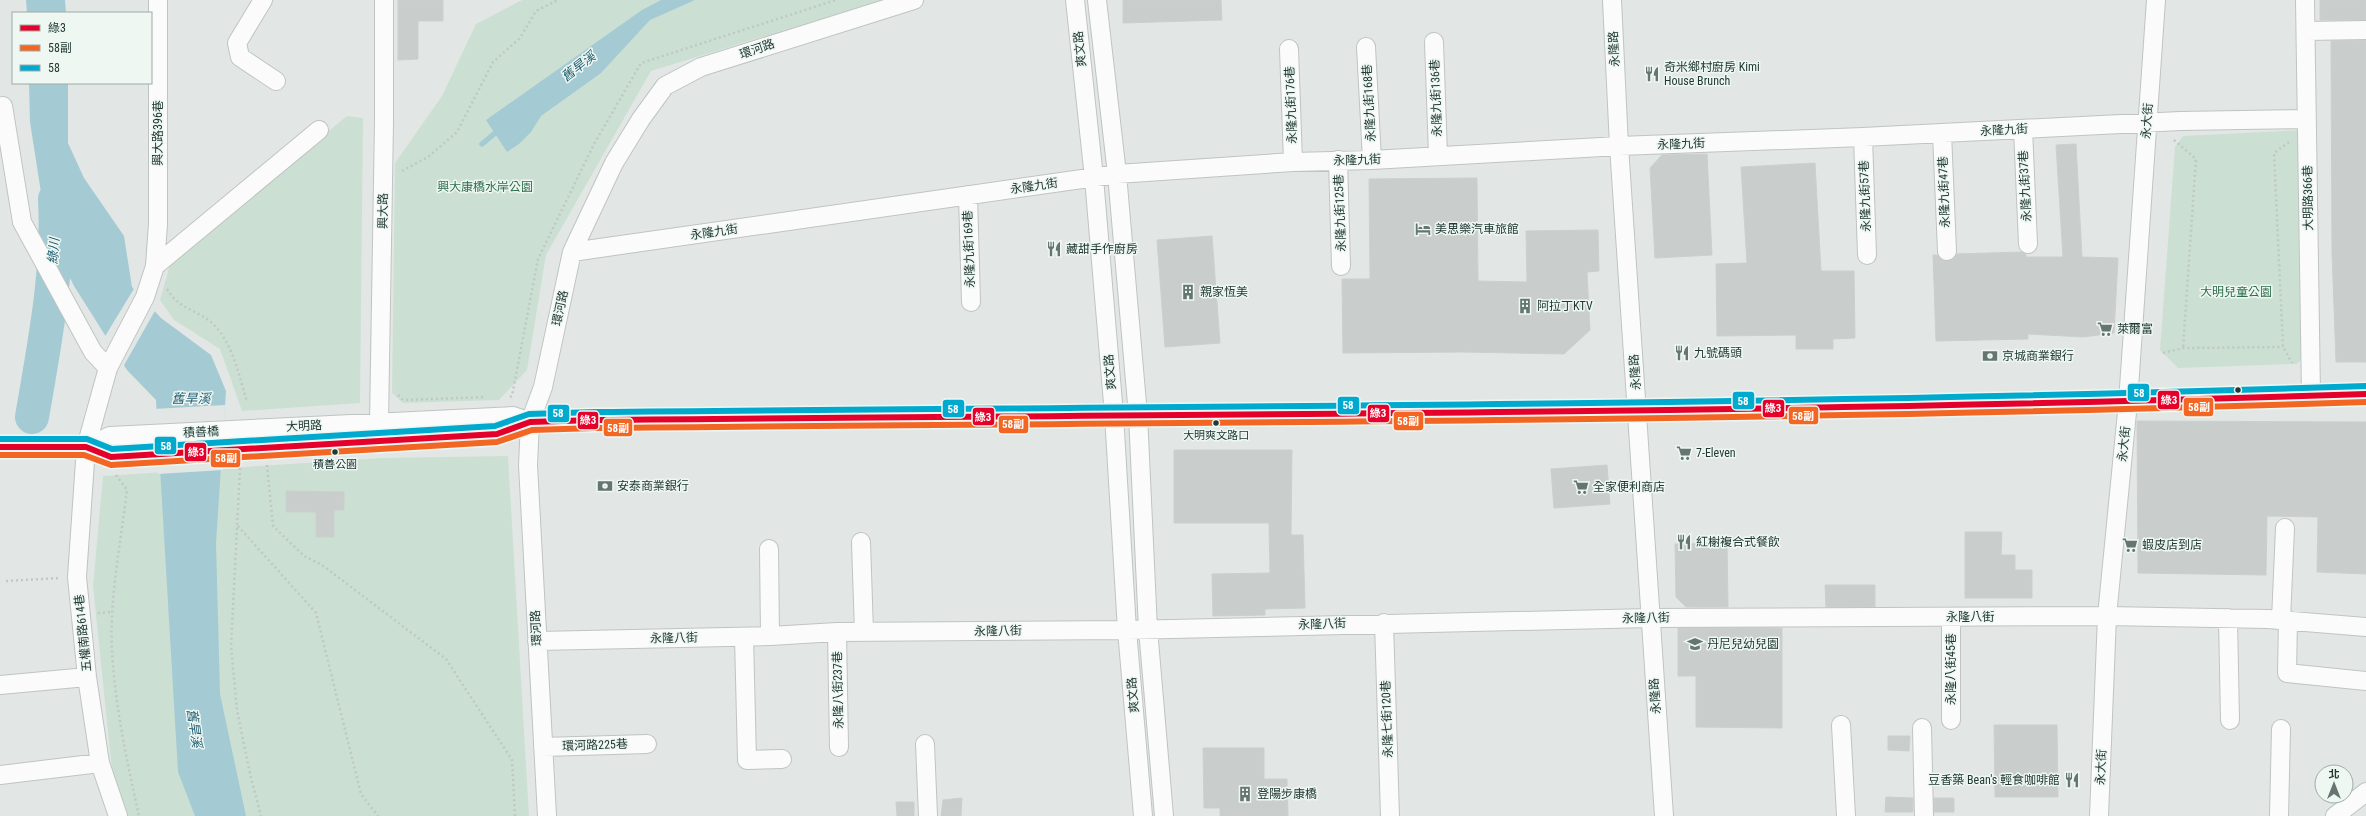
<svg xmlns="http://www.w3.org/2000/svg" width="2366" height="816" viewBox="0 0 2366 816" font-family="'Roboto Condensed','Noto Sans TC',sans-serif">
  <style>
    .green { fill: #cbe0d3 }
    .water { fill: #a4cad4 }
    .pier { fill: #e2e7e5 }
    .lines { fill: none; stroke-linecap: round; stroke-linejoin: round }
    .stream { stroke: #a4cad4; stroke-width: 5.5 }
    .river { stroke: #a4cad4; stroke-width: 34 }
    .building { fill: #c9cecc; stroke: #cbd0ce }
    .minor-casing { stroke: #bfc4c2; stroke-width: 20 }
    .path { stroke: #c0c7c6; stroke-width: 2.5; stroke-dasharray: 2 3; stroke-linecap: butt }
    .minor { stroke: #fbfbfb; stroke-width: 18 }
    .bus-1-casing { stroke: #eff7f3; stroke-width: 9 }
    .bus-2-casing { stroke: #eff7f3; stroke-width: 9 }
    .bus-3-casing { stroke: #eff7f3; stroke-width: 9 }
    .bus-1 { stroke: #e4002b; stroke-width: 6 }
    .bus-2 { stroke: #f26522; stroke-width: 6 }
    .bus-3 { stroke: #00a9ce; stroke-width: 6 }
    .bus-dot { fill: #213934; stroke: #eff7f3; stroke-width: 1.5 }
    .labels { text-anchor: middle; stroke-width: 3; stroke-linejoin: round; paint-order: stroke }
    .bus-label { font-size: 11px; fill: #213934; stroke: #eff7f3 }
    .street-label { font-size: 12px; fill: #213934; stroke: #eff7f3 }
    .poi-label { font-size: 12px; fill: #213934; stroke: #eff7f3; text-anchor: start }
    .park-label { font-size: 12px; fill: #2d6d4b; stroke: #eff7f3 }
    .water-label { font-size: 13px; font-style: italic; fill: #1e5d71; stroke: #eff7f3 }
    .line-badge { stroke: #eff7f3; stroke-width: 1.5 }
    .badge-label { font-size: 11px; text-anchor: middle; font-weight: bold; fill: #fff }
  </style>
  <rect width="100%" height="100%" fill="#e2e7e5"/>
  <!-- green -->
  <path class="green" d="M522,0h360l-231,71 -105,184 -19,115 -28,30 -96,3 -11,-10 3,-230 47,-67 34,-72z
    M347,116l16,2 -3,285 -118,8 -22,-62 -46,-29 -14,-20 11,-39z
    M2301,130l9,223 -14,11 -118,4 -18,-18 15,-203 8,-11z
    M508,456l21,360h-402l-14,-36 -20,-194 10,-110 280,-18z"/>
  <!-- water -->
  <path class="water" d="M26,0h39l1,13h-39z
    M661,0h34l-45,20 -49,53 -60,43 -10,16 -12,12 -12,8 -21,-32 156,-110z
    M29,83h39v60l16,35 40,58 8,51 29,31 50,37 15,36 -10,152 4,151 26,122h-51l-17,-44 -22,-372 -29,-30 -53,-84 -27,-55 -17,-109z"/>
  <!-- pier -->
  <path class="pier" d="M135,287l21,22 -33,58 -19,-29z
    M225,405l-2,65 -65,4 -4,-65z"/>
  <g class="lines">
    <!-- stream -->
    <path class="stream" d="M482,144l18,-15"/>
    <!-- river -->
    <path class="river" d="M32,417c12,-71 27,-145 23,-218"/>
  </g>
  <!-- building -->
  <path class="building" d="M398,0h45v21h-25v38l-20,1z
    M1123,0h98l1,20 -99,3z
    M2320,0h46v20h-46z
    M2366,40v322h-30l-4,-109 -1,-212z
    M2076,144l6,113 36,1 -4,75 -31,4 -55,-3v5l-92,2 -3,-86h4l5,5 5,1 6,-1 4,-6 65,-2 4,2v3h37l-7,-112z
    M1707,154l5,101 -57,3 -5,-90 12,-13z
    M1815,163l6,108h33l1,67 -22,1v10h-37v-14l-79,1 -1,-72 31,-1 -6,-96z
    M1477,178l1,103 49,1 -1,-51 72,-1 1,41 -12,1 3,58 -26,24 -102,-2 -119,1 -1,-74h28l-1,-100z
    M1212,236l8,107 -55,4 -8,-107z
    M2137,421l229,1v152l-49,-2 1,-55 -51,-1 -1,59 -128,-2z
    M1174,450h118l-1,85h12l2,73 -40,1v6l-52,1 -1,-42 58,-1 -1,-50h-95z
    M1607,465l3,39 -56,4 -3,-39z
    M286,491l58,1v18h-10v27h-18v-25h-30z
    M1965,532h37l-1,23h14v15h17v28h-67z
    M1727,543l1,64h-42l-10,-10 -1,-53z
    M1825,585h50v22h-49z
    M1678,628h104v100l-86,-1v-51h-18z
    M1994,725h63l1,72h-63z
    M1888,736h22l-1,15 -21,-1z
    M1203,748h61v31h23l1,37h-68v-8h-16z
    M1886,797l27,1v14h-28z
    M962,798l-1,18h-20l2,-16z
    M1934,798h20v14h-20z
    M896,802h18v14h-17z"/>
  <g class="lines">
    <!-- minor casing -->
    <g class="minor-casing">
      <path id="minor" d="M263,0l-26,43 3,14 36,24
        M1075,0l19,178 20,237 13,215 16,186
        M1097,0l20,174 21,241 10,214 16,187
        M1612,0l7,146 45,670
        M2305,0l6,395
        M2306,31l60,-1
        M1434,42l4,113
        M1366,47l6,113
        M1289,49l4,113
        M3,106l19,116 71,130 15,16
        M2023,129l5,115
        M1942,133l5,118
        M1863,137l4,118
        M1338,160l3,106
        M968,195l3,107
        M572,252l545,-78 176,-12 79,-2 247,-14 244,-9 317,-16 126,-2
        M155,266l164,-136
        M379,422l5,-300v-122
        M0,447h86l25,10 386,-23 33,-12 65,-2 1042,-10 491,-8 238,-8
        M86,447l24,-11 403,-20 17,6
        M861,542l3,90
        M769,549l1,87
        M2228,618l2,102
        M2281,620l4,-92
        M2288,620l-1,53 79,8
        M1384,623l6,193
        M837,632l2,115
        M744,637l3,123 35,-1
        M537,641l233,-5 67,-4 290,-2 523,-12 457,-2 161,3 98,8
        M0,685l87,-8
        M1951,720v-103
        M1841,725l5,91
        M1922,728l2,88
        M925,744l3,72
        M543,747l104,-3
        M0,775l100,-12
        M118,816l-18,-53 -13,-86 -10,-100 9,-130 22,-79 37,-71 10,-31 3,-42v-224
        M547,816l-19,-351 2,-43 13,-35 29,-135 42,-89 27,-44 24,-33 36,-19 213,-67
        M2099,816l8,-200 21,-214 28,-402
        M2279,816l2,-87
        M2335,816l31,-24"/>
    </g>
    <!-- path -->
    <path class="path" d="M2174,140l22,19 -13,189
      M2289,142l-15,11 9,194 9,16
      M402,171l26,-14 29,-25 36,-70 27,-24 16,-27 22,-11
      M167,289c13,22 33,21 48,37 19,21 24,50 32,76
      M2163,353l20,-5 100,-1
      M398,395l5,5 82,-3
      M510,397l2,-1 26,-137 56,-115 47,-81 195,-63
      M267,465l6,61 31,30 18,9 124,94 66,101 3,56
      M240,468l-9,178 6,64 13,64 11,42
      M116,475l11,15c-6,50 -18,112 -15,161 3,55 15,111 27,165
      M238,526l78,87 45,181 17,22
      M6,581l53,-3
      M98,613l15,-1"/>
    <!-- minor -->
    <use href="#minor" class="minor"/>
    <!-- bus-1 casing -->
    <g class="bus-1-casing">
      <path id="bus-1" d="M0,447h86l25,10 386,-23 33,-12 65,-2c590,-6 1181,-6 1771,-26"/>
    </g>
    <!-- bus-2 casing -->
    <g class="bus-2-casing">
      <path id="bus-2" d="M0,455h84l27,10 386,-23 35,-12 63,-2c590,-6 1181,-6 1771,-26"/>
    </g>
    <!-- bus-3 casing -->
    <g class="bus-3-casing">
      <path id="bus-3" d="M0,439h87l25,10 383,-23 34,-12 66,-2c590,-6 1181,-6 1771,-26"/>
    </g>
    <!-- bus-1 -->
    <use href="#bus-1" class="bus-1"/>
    <!-- bus-2 -->
    <use href="#bus-2" class="bus-2"/>
    <!-- bus-3 -->
    <use href="#bus-3" class="bus-3"/>
  </g>
  <!-- icons -->
  <defs>
    <g id="restaurant-bare" transform="scale(1.2)"><path d="M-5-6h1v4h1v-4h1v4h1v-4h1v5L-1.5 .5V6h-2V.5L-5-1ZM5-6V6H3V1.5H1.5Q1.5-4 5-6Z" fill="#657672" stroke="#eff7f3" stroke-width="2.5" paint-order="stroke"/></g>
    <g id="hotel-bare" transform="scale(1.2)"><path d="M-6-4.5h1.5V1H6V5H4.5V3h-9V5H-6ZM-4 0a1.8 1.8 0 1 1 3.6 0ZM.5 0V-2.5h3Q6-2.5 6 0Z" fill="#657672" stroke="#eff7f3" stroke-width="2.5" paint-order="stroke"/></g>
    <g id="building-bare" transform="scale(1.2)"><path d="M-4-6H4V6H1V3H-1V6H-4ZM-2.5-4.3h1.7v1.8h-1.7ZM.8-4.3h1.7v1.8H.8ZM-2.5-1h1.7V.8h-1.7ZM.8-1h1.7V.8H.8Z" fill="#657672" stroke="#eff7f3" stroke-width="2.5" paint-order="stroke"/></g>
    <g id="supermarket-bare" transform="scale(1.2)"><path d="M-6-5.5h2.5l.6 2H6L4.5 2H-2.5L-4.4-4H-6ZM-1.5 3.2a1.3 1.3 0 1 0 .1 0ZM3 3.2a1.3 1.3 0 1 0 .1 0Z" fill="#657672" stroke="#eff7f3" stroke-width="2.5" paint-order="stroke"/></g>
    <g id="bank-bare" transform="scale(1.2)"><path d="M-6-4H6V4H-6ZM0-2.3a2.3 2.3 0 1 0 0 4.6a2.3 2.3 0 1 0 0-4.6Z" fill="#657672" stroke="#eff7f3" stroke-width="2.5" paint-order="stroke"/></g>
    <g id="school-bare" transform="scale(1.2)"><path d="M0-5L7-2L0 1L-7-2ZM-4 1L0 2.5L4 1V4Q0 6-4 4Z" fill="#657672" stroke="#eff7f3" stroke-width="2.5" paint-order="stroke"/></g>
  </defs>
  <g fill-rule="evenodd">
    <use href="#restaurant-bare" x="1652" y="74"/>
    <use href="#hotel-bare" x="1423" y="229"/>
    <use href="#restaurant-bare" x="1054" y="249"/>
    <use href="#building-bare" x="1188" y="292"/>
    <use href="#building-bare" x="1525" y="306"/>
    <use href="#supermarket-bare" x="2105" y="329"/>
    <use href="#restaurant-bare" x="1682" y="353"/>
    <use href="#bank-bare" x="1990" y="356"/>
    <use href="#supermarket-bare" x="1684" y="453"/>
    <use href="#bank-bare" x="605" y="486"/>
    <use href="#supermarket-bare" x="1581" y="487"/>
    <use href="#restaurant-bare" x="1684" y="542"/>
    <use href="#supermarket-bare" x="2130" y="545"/>
    <use href="#school-bare" x="1695" y="644"/>
    <use href="#restaurant-bare" x="2072" y="780"/>
    <use href="#building-bare" x="1245" y="794"/>
  </g>
  <!-- markers -->
  <g class="bus-dot">
    <circle cx="2238" cy="390" r="3.5"/>
    <circle cx="1216" cy="423" r="3.5"/>
    <circle cx="335" cy="452" r="3.5"/>
  </g>
  <g class="labels">
    <!-- bus labels -->
    <g class="bus-label">
      <text x="1216" y="439">大明爽文路口</text>
      <text x="335" y="468">積善公園</text>
    </g>
    <!-- street labels -->
    <g class="street-label">
      <text transform="translate(757 49) rotate(-19)" y="4">環河路</text>
      <text transform="translate(1080 49) rotate(-96)" y="4">爽文路</text>
      <text transform="translate(1614 49) rotate(-93)" y="4">永隆路</text>
      <text transform="translate(1436 98) rotate(-92)" y="4">永隆九街136巷</text>
      <text transform="translate(1369 103) rotate(-93)" y="4">永隆九街168巷</text>
      <text transform="translate(1291 105) rotate(-92)" y="4">永隆九街176巷</text>
      <text transform="translate(2147 121) rotate(-86)" y="4">永大街</text>
      <text transform="translate(2004 130) rotate(-3)" y="4">永隆九街</text>
      <text transform="translate(158 133) rotate(-90)" y="4">興大路396巷</text>
      <text transform="translate(1681 144) rotate(-2)" y="4">永隆九街</text>
      <text transform="translate(1357 160) rotate(-2)" y="4">永隆九街</text>
      <text transform="translate(1034 186) rotate(-8)" y="4">永隆九街</text>
      <text transform="translate(2025 186) rotate(-93)" y="4">永隆九街37巷</text>
      <text transform="translate(1944 192) rotate(-92)" y="4">永隆九街47巷</text>
      <text transform="translate(1865 196) rotate(-92)" y="4">永隆九街57巷</text>
      <text transform="translate(2308 198) rotate(-91)" y="4">大明路366巷</text>
      <text transform="translate(383 211) rotate(-89)" y="4">興大路</text>
      <text transform="translate(1340 213) rotate(-92)" y="4">永隆九街125巷</text>
      <text transform="translate(714 232) rotate(-8)" y="4">永隆九街</text>
      <text transform="translate(969 249) rotate(-92)" y="4">永隆九街169巷</text>
      <text transform="translate(560 308) rotate(-78)" y="4">環河路</text>
      <text transform="translate(1110 372) rotate(-95)" y="4">爽文路</text>
      <text transform="translate(1635 372) rotate(-94)" y="4">永隆路</text>
      <text transform="translate(304 426) rotate(-3)" y="4">大明路</text>
      <text transform="translate(201 432) rotate(-3)" y="4">積善橋</text>
      <text transform="translate(2124 444) rotate(-84)" y="4">永大街</text>
      <text x="1970" y="621">永隆八街</text>
      <text transform="translate(1646 618) rotate(-1)" y="4">永隆八街</text>
      <text transform="translate(1322 624) rotate(-2)" y="4">永隆八街</text>
      <text transform="translate(536 628) rotate(-93)" y="4">環河路</text>
      <text transform="translate(998 631) rotate(-1)" y="4">永隆八街</text>
      <text transform="translate(83 633) rotate(-96)" y="4">五權南路614巷</text>
      <text transform="translate(674 638) rotate(-1)" y="4">永隆八街</text>
      <text transform="translate(1951 669) rotate(-90)" y="4">永隆八街45巷</text>
      <text transform="translate(838 690) rotate(-91)" y="4">永隆八街237巷</text>
      <text transform="translate(1133 695) rotate(-95)" y="4">爽文路</text>
      <text transform="translate(1655 696) rotate(-94)" y="4">永隆路</text>
      <text transform="translate(1387 719) rotate(-92)" y="4">永隆七街120巷</text>
      <text transform="translate(595 745) rotate(-2)" y="4">環河路225巷</text>
      <text transform="translate(2101 767) rotate(-88)" y="4">永大街</text>
    </g>
    <!-- poi labels -->
    <g class="poi-label">
      <text x="1664" y="71">奇米鄉村廚房 Kimi<tspan x="1664" dy="14">House Brunch</tspan></text>
      <text x="1435" y="233">美思樂汽車旅館</text>
      <text x="1066" y="253">藏甜手作廚房</text>
      <text x="1200" y="296">親家恆美</text>
      <text x="1537" y="310">阿拉丁KTV</text>
      <text x="2117" y="333">萊爾富</text>
      <text x="1694" y="357">九號碼頭</text>
      <text x="2002" y="360">京城商業銀行</text>
      <text x="1696" y="457">7-Eleven</text>
      <text x="617" y="490">安泰商業銀行</text>
      <text x="1593" y="491">全家便利商店</text>
      <text x="1696" y="546">紅榭複合式餐飲</text>
      <text x="2142" y="549">蝦皮店到店</text>
      <text x="1707" y="648">丹尼兒幼兒園</text>
      <text x="2060" y="784" text-anchor="end">豆香築 Bean's 輕食咖啡館</text>
      <text x="1257" y="798">登陽步康橋</text>
    </g>
    <!-- park labels -->
    <g class="park-label">
      <text x="485" y="191">興大康橋水岸公園</text>
      <text x="2236" y="296">大明兒童公園</text>
    </g>
    <!-- water labels -->
    <g class="water-label">
      <text transform="translate(578 66) rotate(-38)" y="5">舊旱溪</text>
      <text transform="translate(53 251) rotate(-86)" y="5">綠川</text>
      <text x="191" y="403">舊旱溪</text>
      <text transform="translate(195 728) rotate(82)" y="5">舊旱溪</text>
    </g>
  </g>
  <g class="line-badge">
    <rect x="2127" y="383" width="23" height="19" rx="4" fill="#00a9ce"/>
    <rect x="2157" y="390" width="23" height="20" rx="4" fill="#e4002b"/>
    <rect x="1732" y="391" width="23" height="19" rx="4" fill="#00a9ce"/>
    <rect x="1337" y="396" width="23" height="19" rx="4" fill="#00a9ce"/>
    <rect x="2183" y="397" width="31" height="20" rx="4" fill="#f26522"/>
    <rect x="1762" y="399" width="23" height="19" rx="4" fill="#e4002b"/>
    <rect x="942" y="399" width="23" height="19" rx="4" fill="#00a9ce"/>
    <rect x="547" y="404" width="23" height="19" rx="4" fill="#00a9ce"/>
    <rect x="1367" y="404" width="23" height="19" rx="4" fill="#e4002b"/>
    <rect x="1788" y="406" width="31" height="19" rx="4" fill="#f26522"/>
    <rect x="972" y="407" width="23" height="19" rx="4" fill="#e4002b"/>
    <rect x="577" y="411" width="22" height="19" rx="4" fill="#e4002b"/>
    <rect x="1393" y="411" width="31" height="20" rx="4" fill="#f26522"/>
    <rect x="998" y="415" width="31" height="19" rx="4" fill="#f26522"/>
    <rect x="603" y="418" width="30" height="19" rx="4" fill="#f26522"/>
    <rect x="154" y="436" width="23" height="19" rx="4" fill="#00a9ce"/>
    <rect x="184" y="442" width="23" height="20" rx="4" fill="#e4002b"/>
    <rect x="210" y="449" width="31" height="19" rx="4" fill="#f26522"/>
  </g>
  <g class="badge-label">
    <text x="2139" y="397">58</text>
    <text x="2169" y="404">綠3</text>
    <text x="1743" y="405">58</text>
    <text x="1348" y="409">58</text>
    <text x="2199" y="411">58副</text>
    <text x="1773" y="412">綠3</text>
    <text x="953" y="413">58</text>
    <text x="558" y="417">58</text>
    <text x="1378" y="417">綠3</text>
    <text x="1803" y="420">58副</text>
    <text x="983" y="421">綠3</text>
    <text x="588" y="424">綠3</text>
    <text x="1408" y="425">58副</text>
    <text x="1013" y="428">58副</text>
    <text x="618" y="432">58副</text>
    <text x="166" y="450">58</text>
    <text x="196" y="456">綠3</text>
    <text x="226" y="462">58副</text>
  </g>
  <!-- legend -->
  <rect x="12" y="12" width="140" height="72" fill="#eff7f3" stroke="#9daba7"/>
  <rect x="20" y="25" width="20" height="6" fill="#e4002b" stroke="#9daba7"/>
  <text x="48" y="32" font-size="12" fill="#213934">綠3</text>
  <rect x="20" y="45" width="20" height="6" fill="#f26522" stroke="#9daba7"/>
  <text x="48" y="52" font-size="12" fill="#213934">58副</text>
  <rect x="20" y="65" width="20" height="6" fill="#00a9ce" stroke="#9daba7"/>
  <text x="48" y="72" font-size="12" fill="#213934">58</text>
  <!-- north arrow -->
  <g transform="translate(2334 784)"><circle r="19" fill="#eff7f3" stroke="#9daba7"/>
  <path d="M0-3L7 15L0 10L-7 15Z" fill="#657672"/>
  <text y="-6" font-size="11" font-weight="bold" text-anchor="middle" fill="#213934">北</text>
  </g>
</svg>
